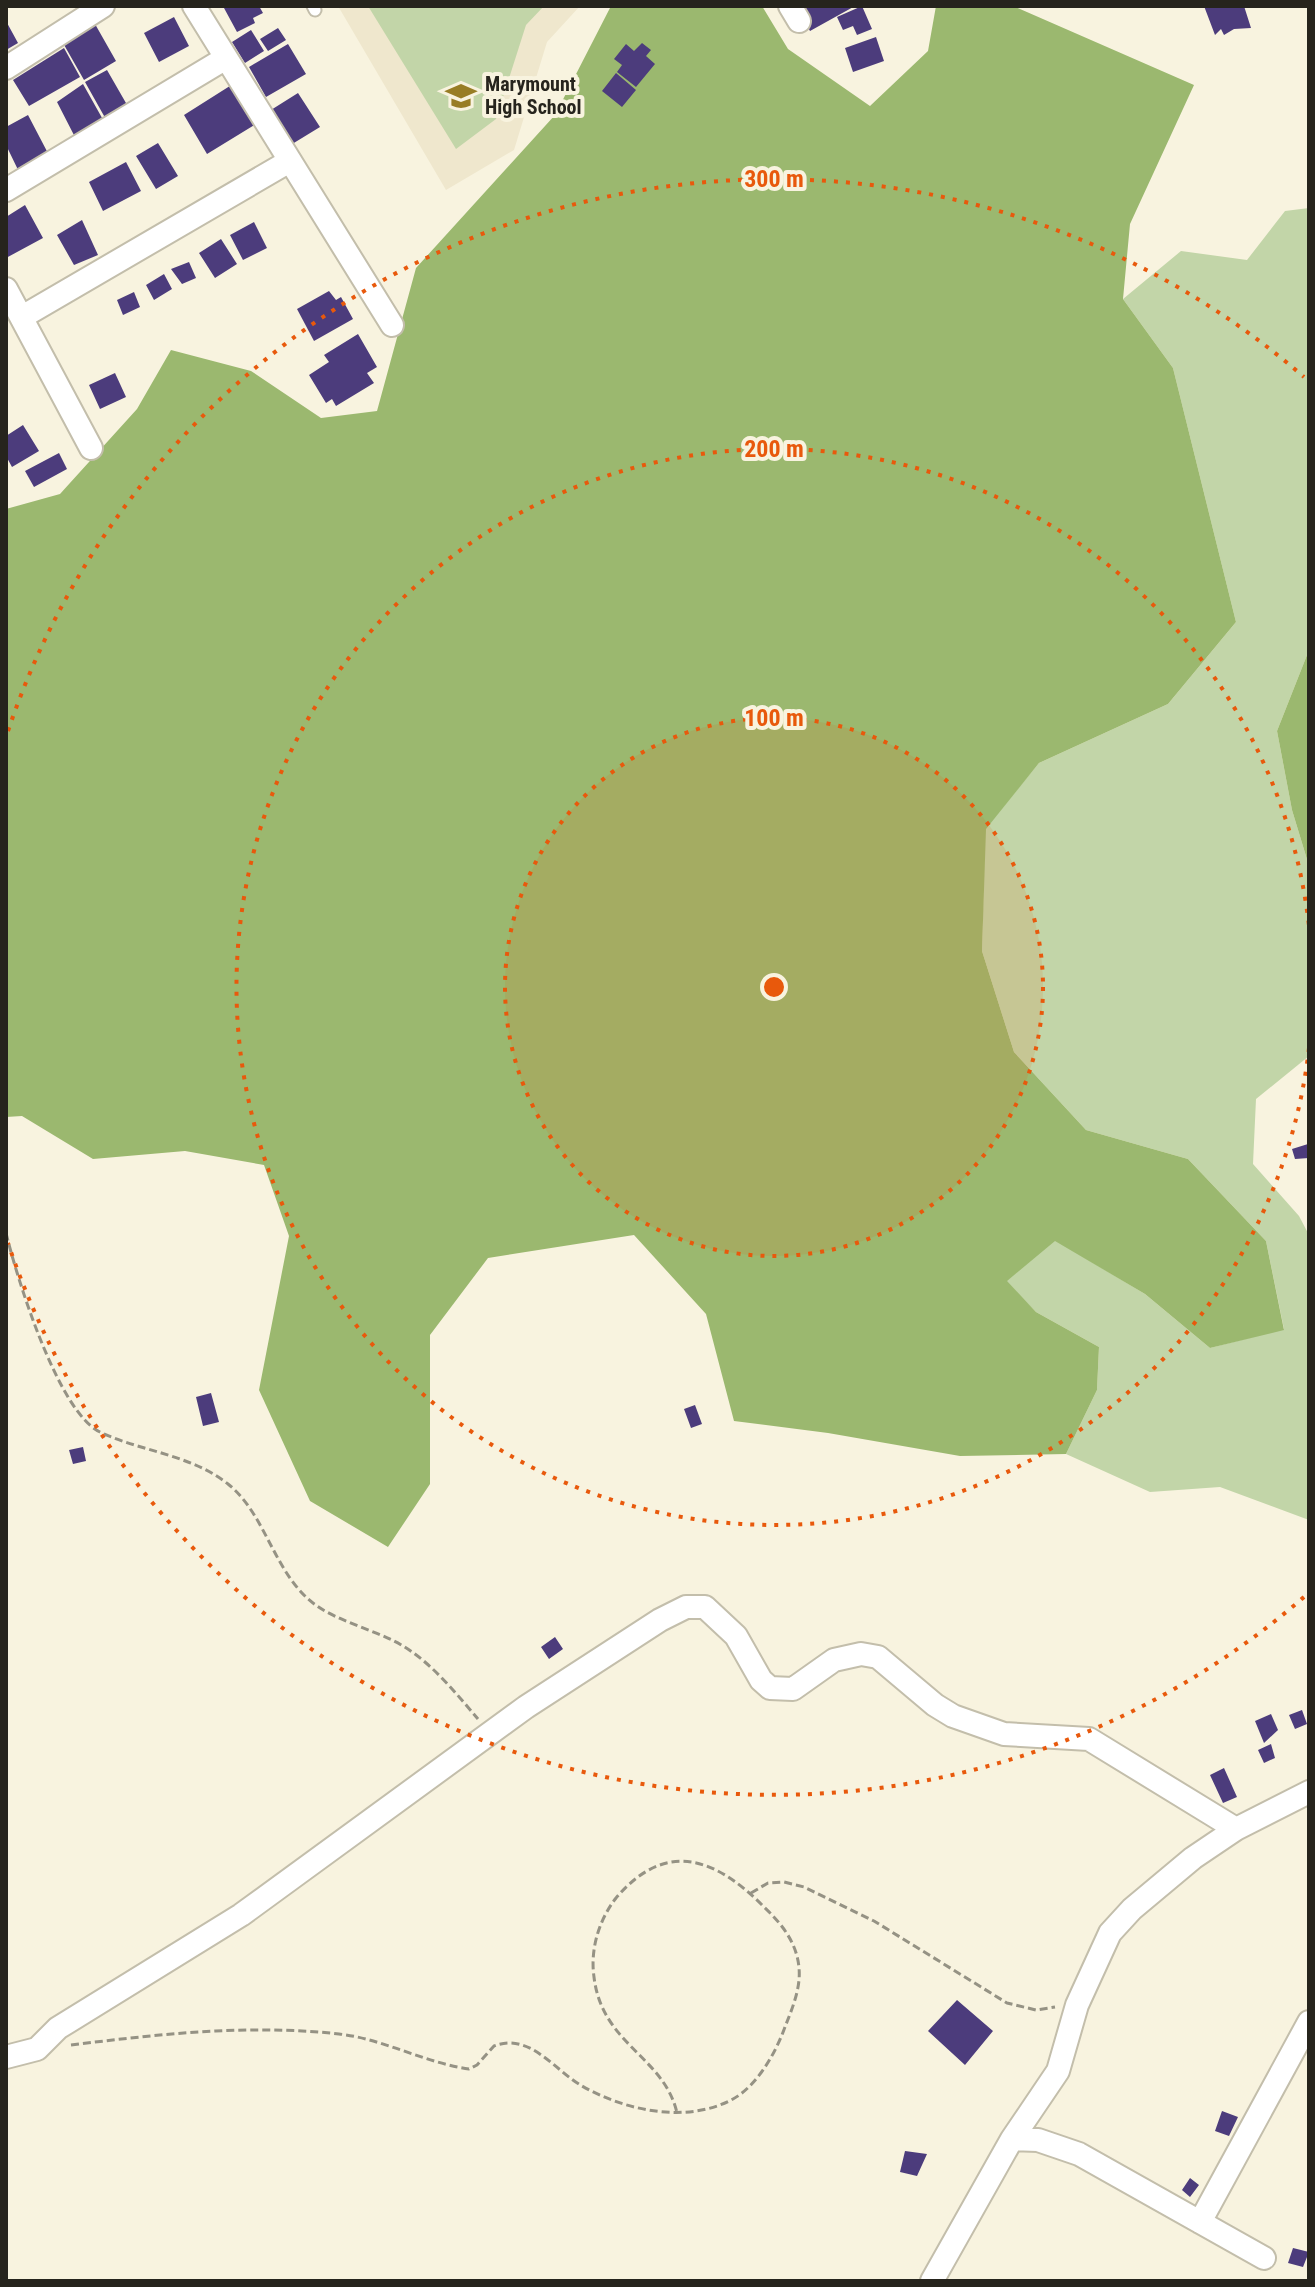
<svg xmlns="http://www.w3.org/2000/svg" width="1315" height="2287" viewBox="0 0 1315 2287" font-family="'Roboto Condensed',sans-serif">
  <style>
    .built { fill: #efe7cd }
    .green { fill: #c2d5a8 }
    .forest { fill: #9bb86f }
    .building { fill: #4c3c7c }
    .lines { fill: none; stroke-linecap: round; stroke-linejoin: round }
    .service-casing { stroke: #c3beab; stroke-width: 15 }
    .minor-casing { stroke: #c3beab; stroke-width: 26 }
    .path { stroke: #959284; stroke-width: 3; stroke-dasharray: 8 4; stroke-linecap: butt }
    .service { stroke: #fff; stroke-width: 11 }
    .minor { stroke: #fff; stroke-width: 22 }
    .ring { fill: none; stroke: #e8590c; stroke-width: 4; stroke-dasharray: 4 8 }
    .labels { text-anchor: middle; stroke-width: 8; stroke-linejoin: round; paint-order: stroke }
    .poi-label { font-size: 20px; font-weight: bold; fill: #26241d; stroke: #f8f3df; text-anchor: start }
    .centre { fill: #e8590c; stroke: #f8f3df; stroke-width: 4 }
    .ring-label { font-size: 24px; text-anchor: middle; font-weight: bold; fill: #e8590c; stroke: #f8f3df; stroke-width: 8; stroke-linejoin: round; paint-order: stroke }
  </style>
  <rect width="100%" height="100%" fill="#f8f3df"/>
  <!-- built -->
  <path class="built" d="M338,6h242l-33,36 -33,108 -68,40z"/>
  <!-- green -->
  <path class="green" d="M368,6h176l-18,19 -30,94 -40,30z
    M1309,208v442l-32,81 15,79 17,56v190l-53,43 -3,65 46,52 10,19v285l-89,-33 -70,5 -84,-38 31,-64 2,-43 -63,-35 -30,-31 49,-41 90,54 65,54 74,-19 -18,-88 -78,-82 -102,-29 -72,-78 -32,-101 3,-122 54,-66 129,-59 68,-82 -63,-254 -50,-69 58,-48 66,9 38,-49z"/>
  <!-- forest -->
  <path class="forest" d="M611,6h151l26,43 82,57 58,-55 8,-45h77l181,79 -64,139 -7,75 50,69 63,254 -68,82 -129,59 -53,66 -4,122 32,101 72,78 102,29 78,82 18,89 -74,18 -65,-54 -90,-53 -48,40 29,31 63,35 -2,43 -31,64 -106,2 -132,-23 -94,-12 -28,-107 -72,-79 -146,23 -58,77v149l-42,63 -78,-46 -51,-111 30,-154 -25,-71 -79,-14 -92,8 -71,-43 -16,1v-608l54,-15 77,-85 34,-59 80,21 70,47 56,-7 39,-143 139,-153z
    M1309,650v216l-17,-56 -15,-79z"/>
  <!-- building -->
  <path class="building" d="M228,6h31l4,7 -10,5 2,5 -18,9 -13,-24z
    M796,6h59l-45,25z
    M862,6l10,23 -15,6 -4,-9 -10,4 -6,-13z
    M1204,6h40l7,22 -17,1 -10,6 -3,-6 -6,6z
    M174,17l15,29 -30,16 -15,-29z
    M6,21l12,22 -12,7z
    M95,24l21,37 -32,19 -21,-37z
    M278,28l8,12 -18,11 -8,-12z
    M251,30l13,21 -19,12 -13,-21z
    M876,37l8,24 -31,11 -8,-24z
    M642,43l9,7 -5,6 9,8 -19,23 -19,-15 5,-7 -8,-6 12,-15 8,7z
    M288,44l18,30 -40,23 -17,-30z
    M64,48l16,29 -51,29 -16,-26z
    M107,70l23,40 -22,13 -23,-41z
    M616,73l20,17 -14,17 -20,-16z
    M83,84l23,41 -29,16 -20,-39z
    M233,84l23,40 -49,30 -23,-39z
    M298,93l22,34 -36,22 -21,-34z
    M28,115l23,44 -30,17 -15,-31v-18z
    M158,143l20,33 -22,13 -20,-33z
    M126,162l15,29 -38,20 -14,-29z
    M25,205l18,33 -37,20v-41z
    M82,220l16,35 -24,10 -17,-30z
    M254,222l13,26 -24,12 -13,-25z
    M221,239l16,25 -22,14 -16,-25z
    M189,262l7,16 -14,6 -11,-15z
    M164,274l8,15 -18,11 -8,-15z
    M329,291l7,9 5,-3 12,22 -39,22 -17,-32z
    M134,292l6,15 -17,8 -6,-15z
    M358,334l19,33 -10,6 7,10 -38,23 -4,-7 -6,4 -17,-28 20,-13 -5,-7z
    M115,373l11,24 -26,12 -11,-24z
    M23,425l16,26 -27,16 -6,-11v-20z
    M59,453l8,16 -33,18 -9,-16z
    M1308,1144l1,14 -14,1 -3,-10z
    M211,1393l8,29 -16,4 -7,-29z
    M695,1405l7,19 -11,4 -7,-19z
    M83,1447l3,14 -13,3 -4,-14z
    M555,1637l8,12 -14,10 -8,-12z
    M1302,1710l5,14 -12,5 -6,-14z
    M1271,1714l7,16 -14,13 -9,-22z
    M1271,1744l4,14 -11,5 -6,-13z
    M1224,1768l13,29 -14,6 -13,-28z
    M957,2000l36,31 -28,34 -37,-34z
    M1222,2111l16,6 -9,19 -14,-5z
    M905,2151l22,3 -10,22 -17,-4z
    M1190,2178l9,7 -9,12 -8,-7z
    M1293,2248l16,4 -6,15 -15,-4z"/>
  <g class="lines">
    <!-- service casing -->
    <g class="service-casing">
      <path id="service" d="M313,6l2,4"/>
    </g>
    <!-- minor casing -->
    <g class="minor-casing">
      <path id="minor" d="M194,6l198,319
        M790,6l9,15
        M6,68l97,-62
        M6,190l220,-132
        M6,289l85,159
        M22,317l266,-155
        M6,2057l31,-8 21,-21 183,-113 285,-208 134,-87 26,-13h19l31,29 25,44 9,8 23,1 41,-29 27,-6 17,3 57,48 18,11 51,18 85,5 147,90
        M1012,2139l26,1 41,14 185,104
        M1200,2222l109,-200
        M932,2281l80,-142 46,-68 19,-66 33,-72 22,-24 61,-51 43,-29 73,-37"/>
    </g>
    <!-- path -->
    <path class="path" d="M6,1233c11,45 52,179 94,199 42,20 90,22 128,52 39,31 46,92 89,122 22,15 53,23 77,35 34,17 60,50 84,78
      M751,1893l17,-10 16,-1 20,5 70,34 133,82 29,7 19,-3
      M71,2045c89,-11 178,-21 268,-11 45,5 86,29 130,35l8,-4 17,-19c36,-14 60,24 88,40 44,25 105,38 151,13 25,-14 43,-47 52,-72 7,-18 16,-39 14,-59 -2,-25 -17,-44 -35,-61 -48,-49 -98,-68 -148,-9 -17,22 -26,51 -22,79 8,68 70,79 83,136"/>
    <!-- service -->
    <use href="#service" class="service"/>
    <!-- minor -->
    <use href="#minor" class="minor"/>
  </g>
  <!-- distance rings -->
  <circle cx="774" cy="987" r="269" fill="#e8590c" fill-opacity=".12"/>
  <g class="ring">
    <circle cx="774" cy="987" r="269"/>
    <path d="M1309 1048A538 538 0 1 1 1309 926"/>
    <path d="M1304 1597A808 808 0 0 1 8 1243M8 731A808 808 0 0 1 1304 377"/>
  </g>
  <!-- icons -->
  <defs>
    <g id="school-bare" transform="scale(2.4)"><path d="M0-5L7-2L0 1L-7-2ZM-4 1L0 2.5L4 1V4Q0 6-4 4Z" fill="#987d25" stroke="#f8f3df" stroke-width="2.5" paint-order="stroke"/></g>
  </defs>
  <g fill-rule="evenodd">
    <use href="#school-bare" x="461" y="96"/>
  </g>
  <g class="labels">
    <!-- poi labels -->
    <g class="poi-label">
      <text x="485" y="91">Marymount<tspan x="485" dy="23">High School</tspan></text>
    </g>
  </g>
  <circle cx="774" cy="987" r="12" class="centre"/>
  <g class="ring-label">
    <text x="774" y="187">300 m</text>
    <text x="774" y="457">200 m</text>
    <text x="774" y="726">100 m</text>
  </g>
  <!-- border -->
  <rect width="1315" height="2287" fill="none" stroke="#26241d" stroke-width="16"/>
</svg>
